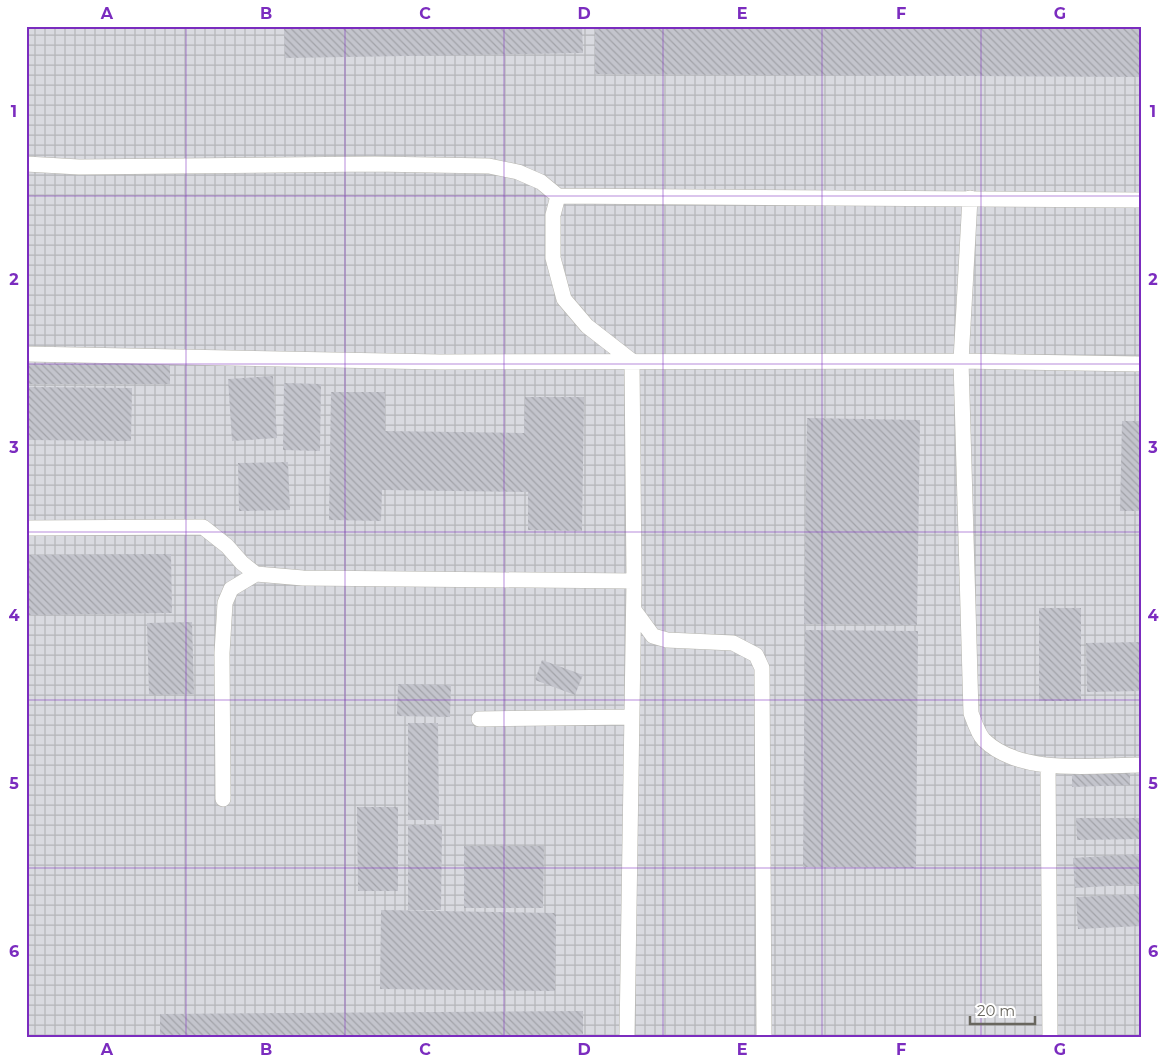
<svg xmlns="http://www.w3.org/2000/svg" width="1167" height="1063" viewBox="0 0 1167 1063" font-family="Montserrat,sans-serif">
  <style>
    .industrial { fill: url(#industrial-grid) }
    .building { fill: url(#building-back-hatch) }
    .lines { fill: none; stroke-linecap: round; stroke-linejoin: round }
    .minor-casing { stroke: #b7b6af; stroke-width: 16 }
    .minor { stroke: #fff; stroke-width: 15 }
    .grid { fill: none; stroke: #7b2cbf; stroke-width: 1; stroke-opacity: 0.55 }
    .neatline { fill: none; stroke: #7b2cbf; stroke-width: 2 }
    .grid-label { font-size: 16px; text-anchor: middle; font-weight: bold; fill: #7b2cbf }
  </style>
  <defs>
    <pattern id="industrial-grid" width="8" height="8" patternUnits="userSpaceOnUse" patternTransform="scale(1.25)"><rect width="8" height="8" fill="#d9dae0"/><path d="M0 4h8M4 0v8" fill="none" stroke="#b4b5b9"/></pattern>
    <pattern id="building-back-hatch" width="6" height="6" patternUnits="userSpaceOnUse" patternTransform="scale(1.25)"><rect width="6" height="6" fill="#c3c4cc"/><path d="M-1 5l2 2M0 0l6 6M5-1l2 2" fill="none" stroke="#a2a3a9"/></pattern>
  </defs>
  <rect width="100%" height="100%" fill="#e7e7f1"/>
  <!-- industrial -->
  <path class="industrial" d="M26,26h1115v1011h-1115z"/>
  <!-- building -->
  <path class="building" d="M284,26h298l1,27 -298,5z
    M595,26h546v51l-546,-3z
    M26,364h144v20h-144z
    M273,376l4,62 -45,3 -4,-62z
    M284,383l37,1 -1,67 -37,-1z
    M26,387l106,1 -1,53 -105,-1z
    M331,392h54v39l139,2 1,-36h59l-2,134 -54,-1v-38l-146,-2 -1,31 -52,-1z
    M807,418l113,2 -3,205 -113,-1z
    M1122,421h19v90h-21z
    M288,462l2,48 -51,1 -1,-48z
    M171,554l1,59 -146,2v-60z
    M1039,608h42v93h-42z
    M192,622l2,72 -45,1 -2,-72z
    M805,630l113,1 -2,237 -113,-1z
    M1141,642v49l-54,1 -1,-49z
    M542,660l41,15 -8,20 -40,-15z
    M398,684l53,1 -1,32 -53,-1z
    M408,723h30l1,97h-31z
    M1130,766v19l-58,2v-20z
    M357,807h41v84h-40z
    M1076,818h65v21l-64,1z
    M408,825h34l-1,85h-33z
    M464,846h80l-1,62h-79z
    M1141,854v30l-66,4 -2,-30z
    M1141,894v32l-63,3 -2,-32z
    M381,910l175,3 -1,78 -175,-2z
    M583,1011v26h-423v-23z"/>
  <g class="lines">
    <!-- minor casing -->
    <g class="minor-casing">
      <path id="minor" d="M26,164l53,3 295,-3 115,2 29,6 23,10 17,14
        M970,198l-9,163 10,352c3,8 7,21 13,27 37,36 109,25 157,25
        M26,354l414,8 521,-1 180,3
        M26,528l177,-1 24,19 15,17 14,11 47,4 331,3
        M634,610l19,26 14,4 66,3 23,12 6,13 2,369
        M479,719l153,-2
        M1048,766l2,271
        M223,799l-1,-146 3,-50 6,-14 25,-15
        M627,1037l7,-456 -2,-220 -45,-35 -23,-27 -11,-41v-43l5,-19 583,4"/>
    </g>
    <!-- minor -->
    <use href="#minor" class="minor"/>
  </g>
  <!-- grid -->
  <path class="grid" d="M186,26v1011M345,26v1011M504,26v1011M663,26v1011M822,26v1011M981,26v1011M26,196h1115M26,364h1115M26,532h1115M26,700h1115M26,868h1115"/>
  <!-- border -->
  <rect width="1167" height="1063" fill="none" stroke="#ffffff" stroke-width="55"/>
  <!-- scale -->
  <path d="M970 1016v8h65v-8" fill="none" stroke="#68665e" stroke-width="2.5"/>
  <text x="977" y="1016" font-size="15" fill="#68665e" stroke="#ffffff" stroke-width="4" paint-order="stroke">20 m</text>
  <rect x="28" y="28" width="1112" height="1008" class="neatline"/>
  <g class="grid-label">
    <text x="107" y="19">A</text>
    <text x="266" y="19">B</text>
    <text x="425" y="19">C</text>
    <text x="584" y="19">D</text>
    <text x="742" y="19">E</text>
    <text x="901" y="19">F</text>
    <text x="1060" y="19">G</text>
    <text x="14" y="117">1</text>
    <text x="1153" y="117">1</text>
    <text x="14" y="285">2</text>
    <text x="1153" y="285">2</text>
    <text x="14" y="453">3</text>
    <text x="1153" y="453">3</text>
    <text x="14" y="621">4</text>
    <text x="1153" y="621">4</text>
    <text x="14" y="789">5</text>
    <text x="1153" y="789">5</text>
    <text x="14" y="957">6</text>
    <text x="1153" y="957">6</text>
    <text x="107" y="1055">A</text>
    <text x="266" y="1055">B</text>
    <text x="425" y="1055">C</text>
    <text x="584" y="1055">D</text>
    <text x="742" y="1055">E</text>
    <text x="901" y="1055">F</text>
    <text x="1060" y="1055">G</text>
  </g>
</svg>
